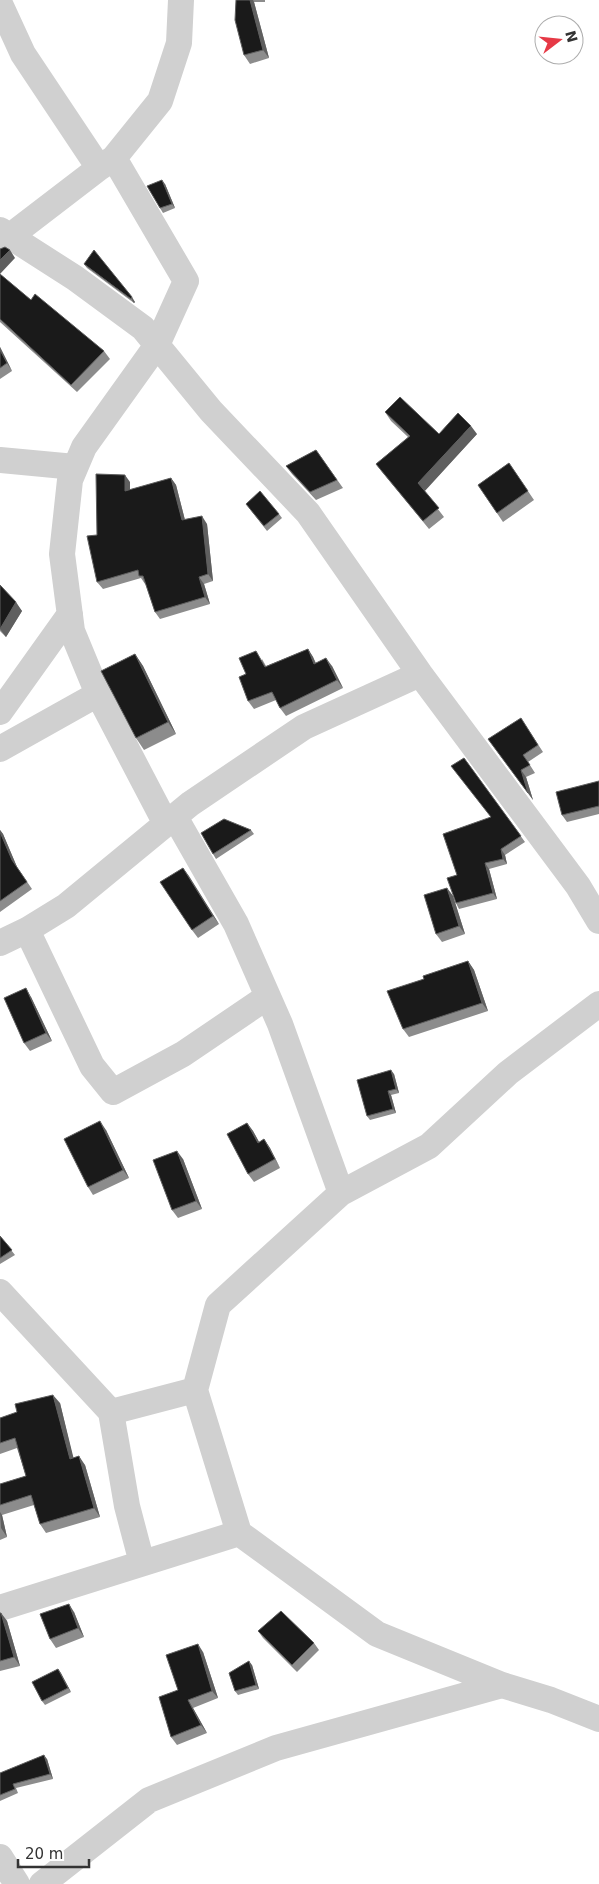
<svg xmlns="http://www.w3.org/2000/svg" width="599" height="1884" viewBox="0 0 599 1884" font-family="'DejaVu Sans',sans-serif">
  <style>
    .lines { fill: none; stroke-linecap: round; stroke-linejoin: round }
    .minor { stroke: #d0d0d0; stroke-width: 26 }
    .wall { fill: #8c8c8c }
    .shaded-wall { fill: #5f5f5f }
    .building { fill: #1a1a1a; stroke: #5f5f5f }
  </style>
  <rect width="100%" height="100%" fill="#fff"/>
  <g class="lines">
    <!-- minor -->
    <path class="minor" d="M0,4l23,50 76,114 -99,76
      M114,158l46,-57 19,-58 2,-43
      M99,168l15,-10 72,123 -29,64 -73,102 -14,33 -8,74 10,77 26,63 68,130
      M0,230l75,48 68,50 68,83 97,102 112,161 158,212 21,35
      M0,460l75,7
      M0,712l70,-98
      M0,749l98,-55
      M175,817l61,107 44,100 61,169
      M27,930l65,136 21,26 70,-38 84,-57
      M0,943l27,-13 39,-24 124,-102 114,-77 116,-53
      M0,1292l111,120 84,-22 23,-85 123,-112 88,-47 79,-73 91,-69
      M195,1390l44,143
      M111,1412l16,94 15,57
      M0,1608l239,-75 138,101 125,51 49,15 48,19
      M0,1857l17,27
      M42,1884l107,-84 127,-52 226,-63"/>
  </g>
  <!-- wall -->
  <path class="wall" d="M236,0h29v2h-11l15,56 -19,6 -6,-9z
    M165,184l10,24 -12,5 -3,-5z
    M84,264l51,38 -1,1 -47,-35z
    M0,274l31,26 73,51 6,8 -33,33 -77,-70z
    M0,347l12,24 -12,8z
    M385,412l54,22h38l-53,57 20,26 -15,12 -47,-57 -6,-8 32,-27 -17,-16z
    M316,450l27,38 -27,12 -24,-26 -6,-8z
    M509,463l25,37 -31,22 -25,-37z
    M171,478l5,7 9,35 22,4 6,57 -9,3 6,20 -50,15 -5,-7 -9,-28h-1l-4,-6 -38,11 -6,-7v-47l33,-53v8z
    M249,508l30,6 3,4 -15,13z
    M0,585l22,26 -16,26 -6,-6z
    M308,649l5,8 3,6 16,3 11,22 -57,28 -6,-8 -4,-8 -22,9 -6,-8 14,-42 4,7z
    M135,654l8,12 33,68 -32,16 -8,-12z
    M526,726l17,26 -15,10 7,11 -9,4 7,23 -45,-61z
    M464,758l61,84 -20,13 2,9 -18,5 8,30 -38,10 -3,-6 1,-28 34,-58z
    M599,781v33l-32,8 -5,-7z
    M0,830l3,4 14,33 15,22 -32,23z
    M251,830l3,4 -38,25 -3,-5z
    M183,868l36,56 -21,14 -6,-8z
    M447,888l6,8 12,38 -23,8 -6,-8z
    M468,961l6,9 14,41 -79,26 -6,-8 21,-50z
    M31,997l21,44 -22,10 -6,-8z
    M394,1074l5,19 -8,2 5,18 -26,7 -3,-4z
    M247,1123l6,8 6,11 5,-3 6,9 10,20 -26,14 -6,-8z
    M106,1130l23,48 -36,17 -5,-8z
    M183,1159l19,50 -24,9 -6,-8z
    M0,1236l15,19 -15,9z
    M60,1403l13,55 12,7 15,52 -54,16 -6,-9 -6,-19 -32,10 5,22 -7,3v-56l26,-8 -9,-28 -17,6v-36z
    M74,1612l10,25 -28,11 -6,-9z
    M0,1613h1l6,8 13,45 -20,5z
    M258,1631l56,12 5,7 -22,22 -34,-34z
    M203,1652l15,46 -25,10 14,25 -30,12 -6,-8 7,-47z
    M252,1665l7,24 -21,6 -3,-4z
    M58,1669l13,23 -26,13 -3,-4z
    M47,1759l6,20 -37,9 2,5 -18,8v-28z"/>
  <!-- shaded-wall -->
  <path class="shaded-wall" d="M250,0h3l1,2 15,56 -6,-8z
    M162,180l3,4 10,24 -3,-4z
    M10,250l5,8 -15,16v-14z
    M132,297l3,5 -1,1 -3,-4z
    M0,347l12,24 -5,-8 -7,-13z
    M471,426l6,8 -53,58 -6,-9z
    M125,475l5,7v17l-5,-8z
    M171,478l5,7 11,43 -5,-8z
    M202,516l5,8 6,57 -5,-7z
    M199,577l5,7 6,20 -5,-7z
    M16,602l6,9 -16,26 -6,-8z
    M308,649l5,8 6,15 -5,-8z
    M135,654l8,12 33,68 -8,-12z
    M326,658l6,8 11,22 -6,-8z
    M521,770l5,7 7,23 -5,-7z
    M0,830l3,4 14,33 -5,-7 -12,-28z
    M501,849l4,6 2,9 -4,-5z
    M485,863l4,6 8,30 -4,-6z
    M183,868l6,8 30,48 -6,-8z
    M447,888l6,8 12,38 -6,-8z
    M468,961l6,9 14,41 -6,-8z
    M26,988l5,9 21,44 -6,-8z
    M391,1070l3,4 5,19 -3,-4z
    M388,1091l3,4 5,18 -3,-4z
    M100,1121l6,9 23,48 -6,-8z
    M247,1123l6,8 11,20 -6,-8z
    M264,1139l6,9 10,20 -5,-9z
    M177,1151l6,8 19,50 -6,-8z
    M53,1395l7,8 16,65 -6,-9z
    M79,1456l6,9 15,52 -6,-9z
    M0,1512l2,3 5,22 -6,-9z
    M69,1604l5,8 10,25 -6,-9z
    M1,1613l6,8 13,45 -6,-9z
    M198,1644l5,8 15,46 -6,-7z
    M249,1661l3,4 7,24 -3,-4z
    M58,1669l3,4 10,19 -3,-4z
    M188,1700l5,8 14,25 -6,-8z
    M44,1755l3,4 6,20 -3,-5z"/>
  <!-- building -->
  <path class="building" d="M236,0h14l13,50 -19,5 -9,-35z
    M162,180l10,24 -12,4 -13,-22z
    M5,247l5,3 -10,10v-11z
    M94,250l38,47 -1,2 -47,-35z
    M0,274l31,26 4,-6 69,57 -33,34 -71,-66z
    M0,350l7,13 -7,5z
    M400,397l39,37 19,-21 13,13 -53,57 21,25 -16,13 -47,-57 34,-28 -25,-24z
    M316,450l21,30 -27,12 -24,-26z
    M509,463l19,28 -31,22 -19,-28z
    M96,474l29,1v16l46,-13 11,42 20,-4 6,58 -9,3 6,20 -50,15 -12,-36h-4l-1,-6 -41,12 -10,-46 10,-1z
    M260,491l19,23 -15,12 -18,-22z
    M0,585l16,17 -16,27z
    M308,649l6,15 12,-6 11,22 -57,28 -8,-16 -24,9 -9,-24 7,-3 -7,-16 17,-7 9,16z
    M135,654l33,68 -32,16 -35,-67z
    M521,718l17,27 -15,10 7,10 -9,5 7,23 -40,-54z
    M464,758l57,78 -20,13 2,10 -18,4 8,30 -37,10 -9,-25 10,-3 -14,-41 48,-17 -40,-51z
    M599,781v25l-37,9 -6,-23z
    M224,819l27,11 -38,24 -12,-21z
    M0,832l12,28 15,22 -27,19z
    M183,868l30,48 -21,14 -32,-48z
    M447,888l12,38 -23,8 -12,-39z
    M468,961l14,42 -79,26 -16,-38 37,-12 -1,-3z
    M26,988l20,45 -22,10 -20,-45z
    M391,1070l5,19 -8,2 5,18 -26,7 -10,-36z
    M100,1121l23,49 -35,17 -24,-48z
    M247,1123l11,20 6,-4 11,20 -27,15 -21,-40z
    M177,1151l19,50 -24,9 -19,-50z
    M0,1236l12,14 -12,8z
    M53,1395l17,64 9,-3 15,52 -54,16 -9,-29 -31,10v-21l26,-8 -11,-38 -15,5v-25l17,-6 -2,-8z
    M69,1604l9,24 -28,11 -10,-25z
    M281,1611l33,32 -22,22 -34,-34z
    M0,1613h1l13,44 -14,4z
    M198,1644l14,47 -24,9 13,25 -30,12 -12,-40 19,-7 -12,-35z
    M249,1661l7,24 -21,6 -6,-18z
    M58,1669l10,19 -26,13 -10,-19z
    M44,1755l6,19 -37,10 2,5 -15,6v-22z"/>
  <!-- north arrow -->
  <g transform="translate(559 40) rotate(74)"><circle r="24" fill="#ffffff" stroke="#adadad"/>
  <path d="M0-4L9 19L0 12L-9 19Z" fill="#e63946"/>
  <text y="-8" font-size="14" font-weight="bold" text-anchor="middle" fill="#333333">N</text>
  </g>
  <!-- scale -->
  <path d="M18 1859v8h71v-8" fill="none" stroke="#333333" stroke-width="2.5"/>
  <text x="25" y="1859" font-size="15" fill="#333333" stroke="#ffffff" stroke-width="4" paint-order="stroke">20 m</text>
</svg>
